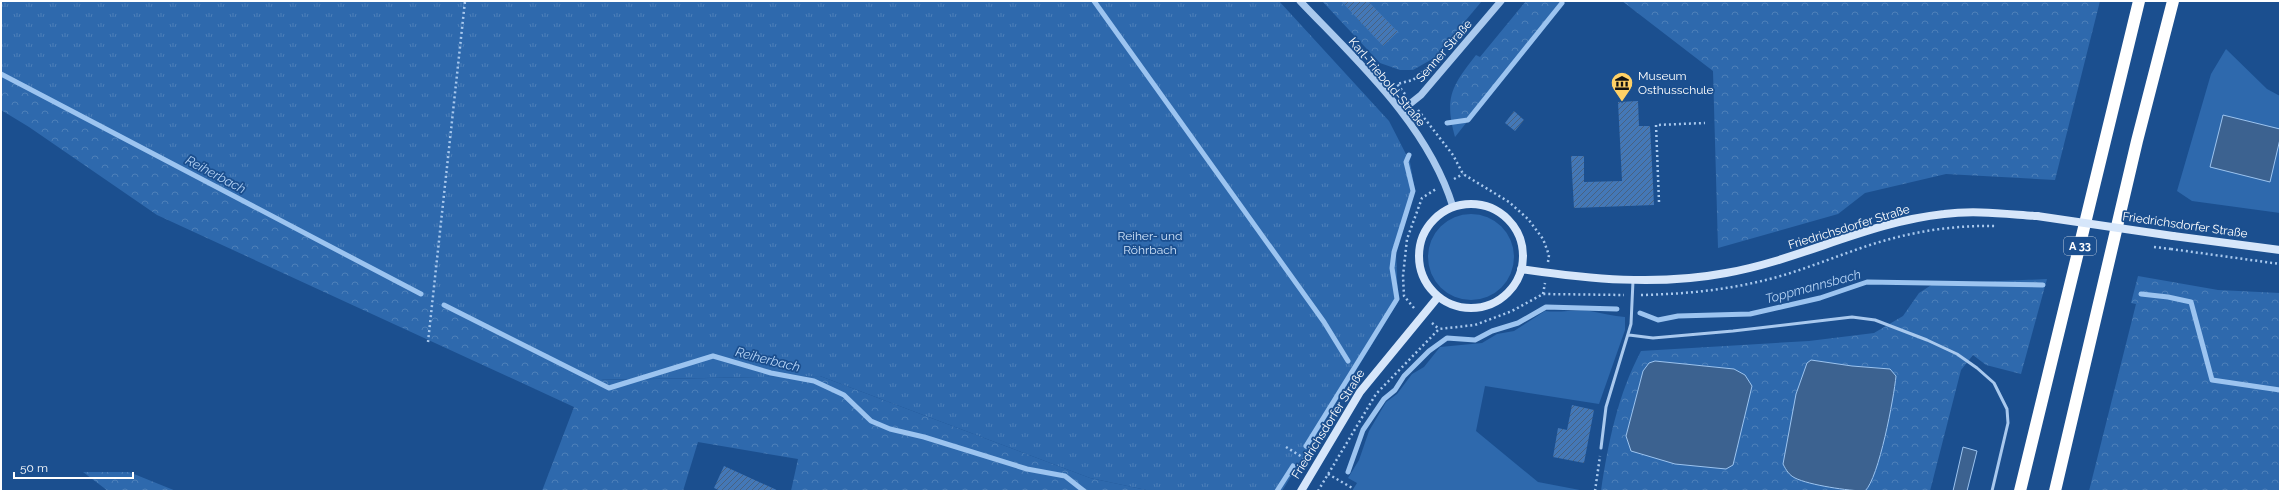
<svg xmlns="http://www.w3.org/2000/svg" width="2281" height="492" viewBox="0 0 2281 492" font-family="Raleway,sans-serif">
  <style>
    .grass { fill: #2e69ad }
    .forest { fill: url(#forest-crowns); fill-rule: evenodd }
    .park { fill: url(#park-tufts) }
    .water { fill: #3c6290; stroke: #9cc4f0 }
    .lines { fill: none; stroke-linecap: round; stroke-linejoin: round }
    .stream { stroke: #9cc4f0; stroke-width: 5 }
    .building { fill: url(#building-hatch) }
    .path { stroke: #a9c9ee; stroke-width: 2.5; stroke-dasharray: 2 3; stroke-linecap: butt }
    .service { stroke: #a9c9ee; stroke-width: 3 }
    .tertiary { stroke: #a9c9ee; stroke-width: 7 }
    .secondary { stroke: #d6e6fa; stroke-width: 8 }
    .motorway { stroke: #fff; stroke-width: 12 }
    .path-bridge { stroke: #a9c9ee; stroke-width: 2.5; stroke-dasharray: 2 3; stroke-linecap: butt }
    .secondary-bridge { stroke: #d6e6fa; stroke-width: 8 }
    .labels { text-anchor: middle; stroke-width: 3.5; stroke-linejoin: round; paint-order: stroke }
    .shield { fill: #1b4f8f; stroke: #bbcadd; stroke-width: 1 }
    .shield-label { font-size: 11px; font-weight: bold; fill: #fff }
    .street-label { font-size: 12px; fill: #fff; stroke: #1b4f8f }
    .poi-label { font-size: 12px; fill: #fff; stroke: #1b4f8f; text-anchor: start }
    .park-label { font-size: 12px; fill: #cfe3fa; stroke: #1b4f8f }
    .water-label { font-size: 13px; font-style: italic; fill: #b5d3f5; stroke: #1b4f8f }
  </style>
  <defs>
    <pattern id="forest-crowns" width="20" height="18" patternUnits="userSpaceOnUse"><rect width="20" height="18" fill="#2e69ad"/><path d="M2 6a3 3 0 1 1 6 0M12 15a3 3 0 1 1 6 0" fill="none" stroke="#4d80b9"/></pattern>
    <pattern id="park-tufts" width="24" height="20" patternUnits="userSpaceOnUse"><rect width="24" height="20" fill="#2e69ad"/><path d="M3 7l-1-3M5 7V3M7 7l1-3M15 17l-1-3M17 17v-4M19 17l1-3" fill="none" stroke="#4d80b9"/></pattern>
    <pattern id="building-hatch" width="6" height="6" patternUnits="userSpaceOnUse"><rect width="6" height="6" fill="#4478b7"/><path d="M-1 1l2-2M0 6l6-6M5 7l2-2" fill="none" stroke="#486282"/></pattern>
  </defs>
  <rect width="100%" height="100%" fill="#1b4f8f"/>
  <!-- grass -->
  <path class="grass" d="M2226,49l41,40 13,7v117l-88,-12 -15,-10 34,-117z
    M1428 257a43 43 0 1 1 86 0a43 43 0 1 1-86 0Z
    M1545,311c15,2 31,-2 45,0 12,2 23,5 35,6v13l-26,74 -114,-18 -9,45 62,51 47,9h-233l5,-8 -9,-5 11,-18 10,-29 17,-29 11,-8 15,-20 12,-7 16,-20 42,-4 15,-9 17,-3z"/>
  <!-- forest -->
  <path class="forest" d="M1322,1h160l-48,57 -21,12h-13l-20,-7z
    M1526,1h37l-108,136c-11,-40 -3,-51 21,-82l4,2z
    M1622,1h478l-45,179 -109,-6 -81,19 -27,21 -120,34 -5,-177z
    M1,66l602,314 217,-4 270,102 61,13h-360l7,-32 -100,-17 -15,49h-141l32,-84 -417,-192 -128,-88 -28,-17z
    M2138,276l80,14 62,3v198h-191l47,-187 -5,-1z
    M2047,279l-26,95 -35,-9 -13,-10 -12,15 -31,121h-65c14,-13 29,-94 30,-115l-5,-7 -38,-3 -41,-6 -16,118 54,13h-248c7,-48 17,-97 40,-140l168,-10 65,-8 29,-17 16,-23 14,-9zM1655,361l79,8 11,6 -119,61 17,-65 6,-8z
    M83,472h46l47,19h-68z"/>
  <!-- park -->
  <path class="park" d="M1,1h1278l110,120 21,41 5,28 -19,61 2,51 -116,189h-131l-61,-13 -270,-102 -237,4 -582,-305z"/>
  <!-- water -->
  <path class="water" d="M2223,115l57,14v10l-10,43 -60,-15z
    M1811,360l41,6 38,3 6,7c-2,21 -17,102 -31,115 -16,0 -56,-6 -70,-13 -6,-3 -9,-8 -12,-14l13,-70 11,-31z
    M1655,361l79,8 11,6 7,11 -19,79 -7,4 -51,-5 -44,-13 -5,-15 17,-65 6,-8z
    M1963,447l14,4 -10,40h-14z"/>
  <g class="lines">
    <!-- stream -->
    <path class="stream" d="M1094,1l230,321 24,39
      M1,74l420,220
      M1447,123l21,-3 94,-117
      M2141,294l27,3 23,5 21,78 68,10
      M444,305l165,83 104,-32 58,17 43,8 30,14 27,26 19,8 34,8 103,32 38,7 19,15
      M1640,313l18,7 20,-4 72,-2 70,-16 47,-16 176,3
      M1306,446l91,-147 -5,-31 2,-16 19,-61 -7,-29 3,-7
      M1348,472l15,-42 21,-31 11,-9 9,-14 25,-25 18,-13 28,2 17,-9 26,-8 28,-16 71,2
      M1277,491l16,-25"/>
  </g>
  <!-- building -->
  <path class="building" d="M1341,1h27l30,31 -15,14z
    M1638,101l1,25h11l4,79 -80,3 -3,-52h13v26l38,-1 -4,-79z
    M1514,111l10,9 -9,11 -10,-8z
    M1572,405l22,5 -10,53 -31,-6 5,-29 9,2z
    M724,466l55,25h-58l-7,-3z"/>
  <g class="lines">
    <!-- path -->
    <path class="path" d="M1405,94l-8,-10 16,-4 14,-12
      M1418,110l35,45 10,19 46,28 19,17 15,20 6,16 -1,7
      M1454,179l9,-5
      M1659,202l-3,-77 49,-2
      M2171,249l109,15
      M1543,294l2,-11
      M1641,295c49,-1 96,-6 143,-20 26,-8 51,-18 77,-27 43,-15 88,-23 134,-22
      M1414,308l-10,-12 -1,-20 4,-37 15,-41 14,-9
      M1432,323l7,6
      M428,342l37,-341
      M1286,447l21,13
      M1328,474l26,15
      M1318,491l58,-97 63,-65 36,-4 37,-14 31,-17 81,1
      M1595,491l5,-35"/>
    <!-- service -->
    <path class="service" d="M1629,335l24,3 80,-7 119,-14 23,3 52,20 30,14 20,14 17,15 13,26 1,14 -16,68
      M1601,448l5,-41 25,-83 2,-43"/>
    <!-- tertiary -->
    <path class="tertiary" d="M1300,1c58,61 128,124 153,206
      M1401,111l20,-16 80,-94"/>
    <!-- secondary -->
    <path class="secondary" d="M1419 256a52 52 0 1 1 104 0a52 52 0 1 1-104 0Z
      M2173,236l107,14
      M1521,269c68,10 136,17 205,4 74,-13 142,-51 218,-59 31,-4 62,0 93,2
      M1301,491l59,-99 78,-95"/>
    <!-- motorway -->
    <path class="motorway" d="M2020,491l119,-490
      M2055,491l82,-350 36,-140"/>
    <!-- path-bridge -->
    <path class="path-bridge" d="M2154,247l17,2"/>
    <!-- secondary-bridge -->
    <path class="secondary-bridge" d="M2037,216l136,20"/>
  </g>
  <!-- icons -->
  <defs>
    <g id="museum-pin" transform="scale(1.15)"><path d="M0 17L-7.5 6A9.5 9.5 0 1 1 7.5 6Z" fill="#ffd166" stroke="#1b4f8f"/><path d="M0-6L6-3V-2H-6V-3ZM-5-1h2V3h-2ZM-1-1h2V3h-2ZM3-1h2V3H3ZM-6 4H6V6H-6Z" fill="#111"/></g>
  </defs>
  <g fill-rule="evenodd">
    <use href="#museum-pin" x="1622" y="83"/>
  </g>
  <g class="labels">
    <!-- shield labels -->
    <rect class="shield" x="2064" y="237" width="32" height="18" rx="3"/>
    <g class="shield-label">
      <text x="2080" y="250">A 33</text>
    </g>
    <!-- street labels -->
    <g class="street-label">
      <text transform="translate(1444 51) rotate(-49)" y="4">Senner Straße</text>
      <text transform="translate(1387 82) rotate(50)" y="4">Karl-Triebold-Straße</text>
      <text transform="translate(2185 225) rotate(8)" y="4">Friedrichsdorfer Straße</text>
      <text transform="translate(1849 227) rotate(-17)" y="4">Friedrichsdorfer Straße</text>
      <text transform="translate(1328 424) rotate(-58)" y="4">Friedrichsdorfer Straße</text>
    </g>
    <!-- poi labels -->
    <g class="poi-label">
      <text x="1638" y="80">Museum<tspan x="1638" dy="14">Osthusschule</tspan></text>
    </g>
    <!-- park labels -->
    <g class="park-label">
      <text x="1150" y="240">Reiher- und<tspan x="1150" dy="14">Röhrbach</tspan></text>
    </g>
    <!-- water labels -->
    <g class="water-label">
      <text transform="translate(216 174) rotate(28)" y="5">Reiherbach</text>
      <text transform="translate(1813 286) rotate(-15)" y="5">Toppmannsbach</text>
      <text transform="translate(768 359) rotate(14)" y="5">Reiherbach</text>
    </g>
  </g>
  <!-- border -->
  <rect width="2281" height="492" fill="none" stroke="#ffffff" stroke-width="4"/>
  <!-- scale -->
  <path d="M14 472v6h119v-6" fill="none" stroke="#ffffff" stroke-width="2"/>
  <text x="20" y="472" font-size="12" fill="#ffffff" stroke="#1b4f8f" stroke-width="3" paint-order="stroke">50 m</text>
</svg>
